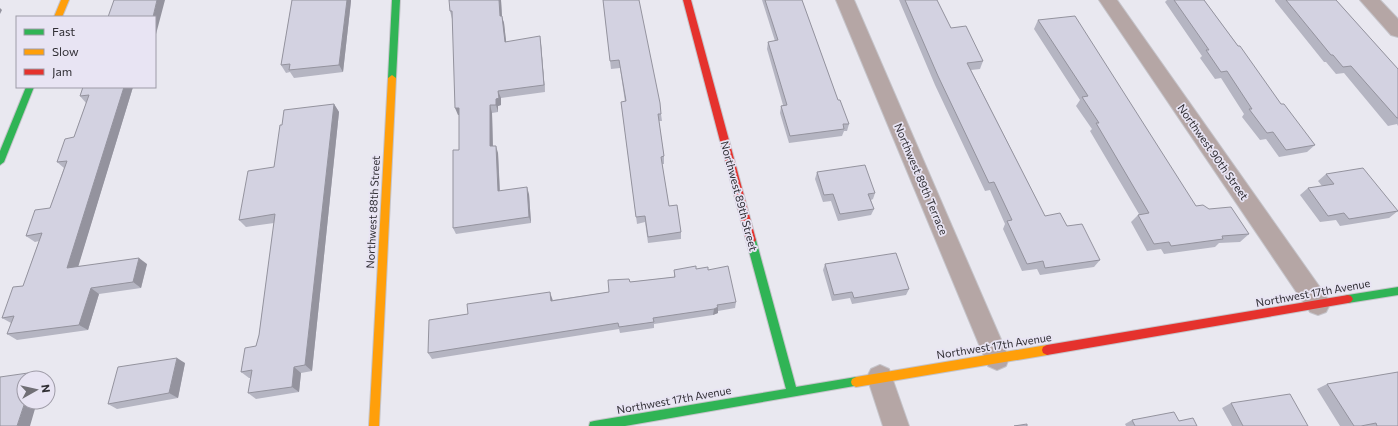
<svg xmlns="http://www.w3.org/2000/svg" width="1398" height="426" viewBox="0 0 1398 426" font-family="Commissioner,sans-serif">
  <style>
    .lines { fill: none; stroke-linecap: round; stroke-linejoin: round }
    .street-casing { stroke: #c5c4ca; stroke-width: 2 }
    .fast-casing { stroke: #c5c4ca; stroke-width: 2 }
    .slow-casing { stroke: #c5c4ca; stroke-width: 2 }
    .jam-casing { stroke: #c5c4ca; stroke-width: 2 }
    .street { fill: #b5a6a5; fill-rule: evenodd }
    .fast { fill: #30b455; fill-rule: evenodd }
    .slow { fill: #ff9f0a; fill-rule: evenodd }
    .jam { fill: #e5322d; fill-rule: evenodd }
    .wall { fill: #b5b5c2 }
    .shaded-wall { fill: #94939e }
    .building { fill: #d3d2e1; stroke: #94939e }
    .labels { text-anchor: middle; stroke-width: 3.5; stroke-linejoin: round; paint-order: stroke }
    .street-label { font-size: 11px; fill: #302e34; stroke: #e8e4f3 }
  </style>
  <rect width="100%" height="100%" fill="#e9e8f0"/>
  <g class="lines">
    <!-- street casing -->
    <g class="street-casing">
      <path id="street" d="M836,0h18l155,358 -3,8 -9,4 -9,-4z
        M1099,0h18l209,296 4,8 -4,8 -8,3 -8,-3z
        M1360,0h20l18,19v18l-7,-2z
        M880,365l9,4 20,57h-26l-16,-49 4,-8z"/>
    </g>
    <!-- fast casing -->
    <g class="fast-casing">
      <path id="fast" d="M392,0h8l-4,78 -4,3 -4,-3z
        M26,87h8l-30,75 -4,3v-14z
        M751,236l3,1 2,3 40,147 60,-10 4,2 1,3 -1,3 -235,41h-36l1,-4 4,-1 192,-32 -40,-149 2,-3z
        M1398,287v8l-50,8 -3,-1 -2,-3 2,-3 3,-1z"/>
    </g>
    <!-- slow casing -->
    <g class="slow-casing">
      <path id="slow" d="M61,0h8l-7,17h-8z
        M392,75l4,3 -17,348h-10l19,-348z
        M1047,345l4,2 1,3 -1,3 -4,2 -191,32 -4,-2 -1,-3 1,-3 4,-2z"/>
    </g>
    <!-- jam casing -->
    <g class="jam-casing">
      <path id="jam" d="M683,0h8l65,240 -2,3 -3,1 -3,-1 -2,-3z
        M1348,295l3,1 2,3 -2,3 -3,1 -301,52 -4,-2 -1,-3 1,-3 4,-2z"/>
    </g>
    <!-- street -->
    <use href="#street" class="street"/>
    <!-- fast -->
    <use href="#fast" class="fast"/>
    <!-- slow -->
    <use href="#slow" class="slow"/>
    <!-- jam -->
    <use href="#jam" class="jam"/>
  </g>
  <!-- wall -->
  <path class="wall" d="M292,0h59v1l-8,71 -49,6 -4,-6 -4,1 -5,-8z
    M449,0h52l1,17 2,6 2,19 35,2 4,48 -44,6v7l-3,1v6l-6,1 1,33 5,7 2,38 29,3 2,29 -75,11 -3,-6 6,-78v-35h-1l-6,-96 -2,-8z
    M603,0l58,114 1,7h-3l5,35v8h-2l7,42 12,26v7l-33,4 -3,-21 -8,2 -16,-122h4l-5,-34 -9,1z
    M762,0h40l36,100 11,24 -2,7h-3l-2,5 -53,7 -9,-30 1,-7 2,-1 -16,-56 1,-7 7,-1z
    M899,0h38l14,28 32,33 -3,8 -9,1 74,146 22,10 33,34 -6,7 -54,8 -3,-6 -15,2 -19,-42 2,-5 -15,-34 -5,1 -50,-106z
    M1167,0h37l77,104 34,41 -8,7 -28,5 -13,-18 -6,1 -18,-23 2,-3 -23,-36 -6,1 -15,-21 2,-2 -37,-54z
    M1275,0h61l62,69v57l-1,-2 -9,2 -44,-53 -8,1 -10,-12h-2l-49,-61z
    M1038,20l158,186 13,3 40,25 -9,8 -21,1 -4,4 -51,7 -3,-5 -14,2 -16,-29 8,-8 -49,-83 2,-2 -16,-23 4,-6 -46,-71z
    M83,87h50l-55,179 69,-2 -6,24 -42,6 -11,36 -71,10 -10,-6 4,-11 -9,-5 21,-32 16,-45 -4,1 -9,-6 24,-28 14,-40 -7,-6 17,-25 12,-34 -6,-7z
    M334,104l5,8 -27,259 -11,2 -2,19 -43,7 -8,-6 3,-15h-2l-8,-6 15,-26 3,-11 15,-112 -28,4 -7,-7 35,-53 8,-42z
    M817,172l58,21 -2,6 -2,1 3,9 -3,6 -33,6 -7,-20 -8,1 -8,-23z
    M1326,174l72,37 -9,7 -49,8 -4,-6 -16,2 -20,-27 8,-7 14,-2 -4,-5z
    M825,264l84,25 -3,6 -54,9 -2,-6 -18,3 -9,-31z
    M696,269l12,1 28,32 -1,6 -17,3v2l-5,2 -59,9v4l-34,5 -1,-4 -187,30 -4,-6 40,-39 84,-16 1,2 56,-8 21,-10 44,-5v-7z
    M185,363l-7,35 -61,11 -9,-5z
    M1327,384l71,42h-58l-23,-37z
    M1231,403l77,23h-76l-10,-18z
    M1132,420l65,6h-71l-1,-2z"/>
  <!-- shaded-wall -->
  <path class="shaded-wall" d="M157,0h8l-10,38v-21h-2z
    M347,0h4v1l-8,71 -4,-7z
    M499,0h2l1,17 2,6 3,26 -2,-7 -5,-26z
    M0,8l2,2 -2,4z
    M540,36l1,8 4,48 -1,-7z
    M124,87h9l-57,187 -9,-6z
    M498,91l3,7v7l-3,1v6l-2,-7v-6z
    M334,104l5,8 -27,259 -7,-6z
    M490,105l2,8 1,40 -3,-7z
    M455,108h4l3,7h-4z
    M496,146l2,7 2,45 -2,-7z
    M527,187l2,7 2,29 -2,-6z
    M139,258l8,6 -6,24 -8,-6z
    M91,288l8,6 -11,36 -9,-5z
    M550,292l2,6 1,9 -2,-6z
    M718,307v6l-5,2 1,-6z
    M177,358l8,5 -7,35 -9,-5z
    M294,367l7,6 -2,19 -7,-5z
    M35,372l10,5v1h-12z
    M25,402h12l-7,24h-13z"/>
  <!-- building -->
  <path class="building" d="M114,0h43l-4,17h-45z
    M292,0h55l-8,65 -50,5 1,-6 -9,1z
    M449,0h50l1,16h2l3,26 35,-6 4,49 -46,6 1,7 -3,1v6h-6v41h6l2,45 29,-4 2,30 -76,11v-78h6v-42h-4l-3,-97h-2z
    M603,0h36l21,103 1,11h-3l6,42 -3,1 8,49 8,-1 4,27 -33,5 -3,-21 -9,1 -15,-115 5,-1 -7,-41 -9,1z
    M765,0h37l36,100h2l9,24h-6l1,5 -54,7 -9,-30 6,-1 -19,-63 10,-2z
    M905,0h32l14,28 15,-2 17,35 -16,2 78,153 15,-3 7,13 15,-2 18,36 -55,8 -2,-7 -16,3 -20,-43 5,-1 -18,-38 -5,1 -51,-107z
    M1174,0h30l34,46h2l41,58h3l31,41 -29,5 -13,-18 -6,1 -18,-24h3l-25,-38 -6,1 -15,-22h3z
    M1286,0h50l62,69v49h-1l-46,-52 -8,1 -10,-12h-2z
    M1075,16l121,190 7,-1 6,4 22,-2 18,27 -27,2 1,3 -52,7 -2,-4 -15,2 -16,-29 11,-2 -53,-90h3l-17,-26 6,-1 -50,-76z
    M83,87h41l-57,181 72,-10 -6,24 -42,6 -12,37 -72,9 7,-18 -12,2 11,-31 10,-1 19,-53 -16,3 9,-26 15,-2 17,-47 -10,1 8,-23 9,-2 15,-42 -9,1z
    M334,104l-29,261 -11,2 -2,20 -44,6 4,-23 -11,2 4,-24 11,-2 3,-11 16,-121 -36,6 9,-49 26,-4 6,-42h2l2,-15z
    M865,165l10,28 -7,1 6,15 -34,5 -7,-20 -9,1 -7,-23z
    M1363,168l35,43 -49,8 -5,-6 -16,3 -20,-28 26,-4 -8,-10z
    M896,253l13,36 -55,9 -2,-6 -18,3 -9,-31z
    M696,266v3l12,-2v3l20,-4 8,36 -19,3 1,2 -4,2 -61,9 1,4 -35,5 -1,-4 -190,30 1,-33 39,-6 -1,-10 83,-12 1,9 58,-9 -1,-12 21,-1 1,3 45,-5 -1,-7z
    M177,358l-8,35 -61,11 10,-37z
    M35,372l-2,6h-9v24h1l-8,24h-17v-49z
    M1398,372v54h-21l-1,-3 -15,3h-7l-27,-42z
    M1290,394l18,32h-65l-12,-23z
    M1174,412l5,9 14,-3 4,8h-62l-3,-6z
    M1027,424v2h-13z"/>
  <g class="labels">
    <!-- street labels -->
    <g class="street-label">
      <text transform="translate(1213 152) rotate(55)" y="4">Northwest 90th Street</text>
      <text transform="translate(921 179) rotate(67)" y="4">Northwest 89th Terrace</text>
      <text transform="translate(739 196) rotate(75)" y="4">Northwest 89th Street</text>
      <text transform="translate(373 212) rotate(-87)" y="4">Northwest 88th Street</text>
      <text transform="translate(1313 293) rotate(-10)" y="4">Northwest 17th Avenue</text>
      <text transform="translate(994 346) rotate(-9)" y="4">Northwest 17th Avenue</text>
      <text transform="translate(674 400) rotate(-10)" y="4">Northwest 17th Avenue</text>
    </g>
  </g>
  <!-- legend -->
  <rect x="16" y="16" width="140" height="72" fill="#e8e4f3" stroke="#9e9ba7"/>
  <rect x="24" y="29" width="20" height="6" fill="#30b455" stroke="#9e9ba7"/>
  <text x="52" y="36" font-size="12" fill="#302e34">Fast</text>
  <rect x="24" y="49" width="20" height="6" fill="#ff9f0a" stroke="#9e9ba7"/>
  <text x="52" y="56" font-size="12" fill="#302e34">Slow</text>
  <rect x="24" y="69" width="20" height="6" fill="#e5322d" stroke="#9e9ba7"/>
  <text x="52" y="76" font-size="12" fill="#302e34">Jam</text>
  <!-- north arrow -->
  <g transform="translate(36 390) rotate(82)"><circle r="19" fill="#e8e4f3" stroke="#9e9ba7"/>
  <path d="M0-3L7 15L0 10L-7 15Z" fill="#716f76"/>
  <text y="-6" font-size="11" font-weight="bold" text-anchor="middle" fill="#302e34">N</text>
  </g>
</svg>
